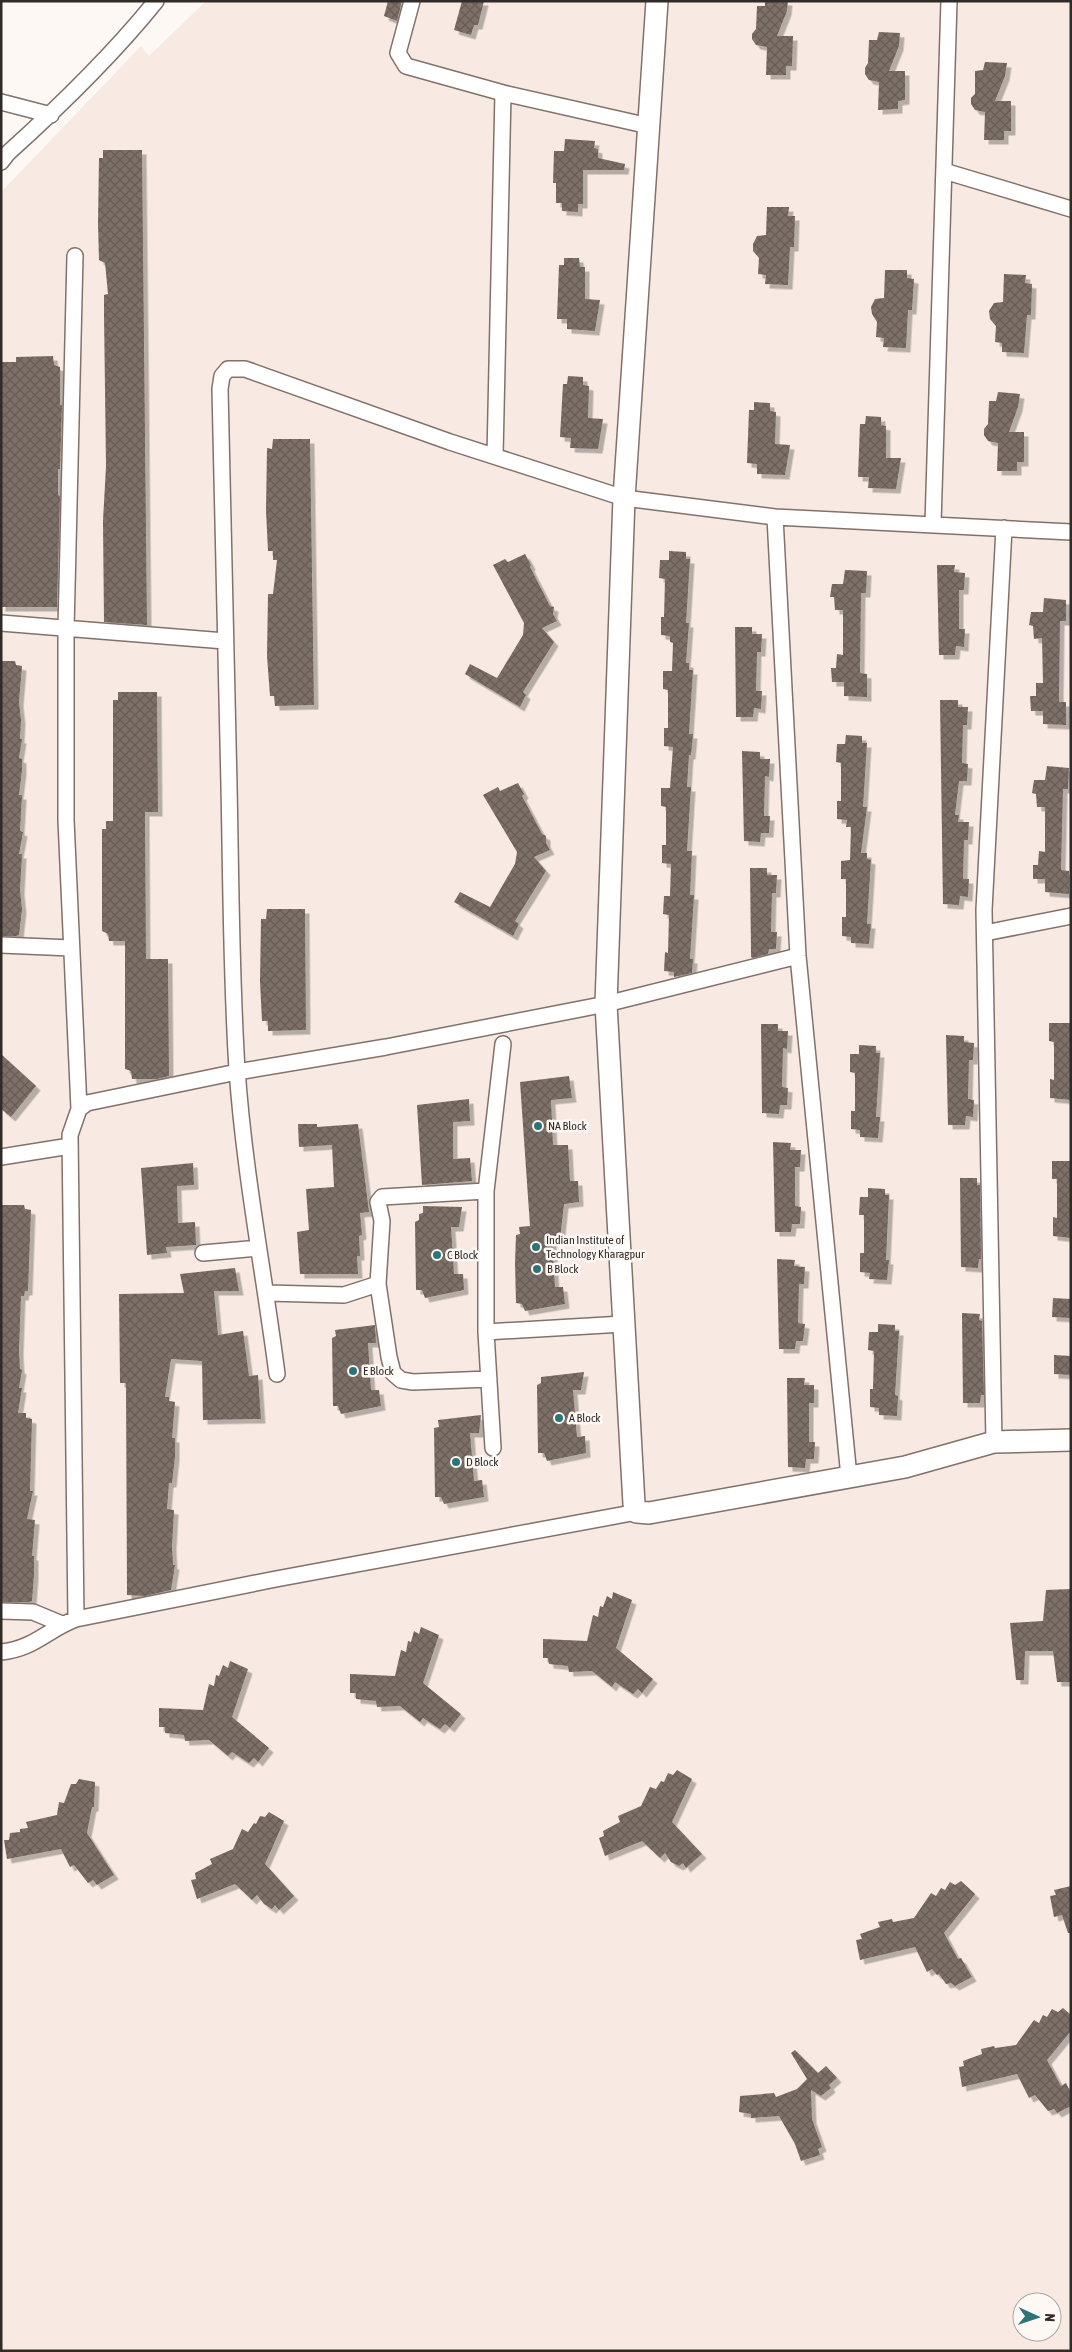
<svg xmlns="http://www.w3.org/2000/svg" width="1072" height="2352" viewBox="0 0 1072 2352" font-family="'Asap Condensed',sans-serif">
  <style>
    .built { fill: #f8eae3; fill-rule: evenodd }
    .building { fill: url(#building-cross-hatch); filter: url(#shadow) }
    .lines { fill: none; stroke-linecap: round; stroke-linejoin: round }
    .street-casing { stroke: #80726b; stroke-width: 18 }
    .secondary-casing { stroke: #80726b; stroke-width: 24 }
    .street { stroke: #fff; stroke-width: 15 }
    .secondary { stroke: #fff; stroke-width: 21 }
    .poi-dot { fill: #2b7579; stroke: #fef8f4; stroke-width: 2 }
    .labels { text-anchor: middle; stroke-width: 5; stroke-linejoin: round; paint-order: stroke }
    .poi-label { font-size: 12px; fill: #312b28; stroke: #fef8f4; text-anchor: start }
  </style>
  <defs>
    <pattern id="building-cross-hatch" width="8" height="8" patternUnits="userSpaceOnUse" patternTransform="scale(1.25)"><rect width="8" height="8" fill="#7d6f68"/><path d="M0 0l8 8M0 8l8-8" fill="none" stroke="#675b56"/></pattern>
    <filter id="shadow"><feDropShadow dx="4.5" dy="4.5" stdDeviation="0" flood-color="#0004"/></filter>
  </defs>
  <rect width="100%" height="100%" fill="#fef8f4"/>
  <!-- built -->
  <path class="built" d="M206,1h865v2350h-1070v-2159l140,-146 8,10zM1022,2302h30v30h-30z"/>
  <!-- building -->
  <path class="building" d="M388,1h14l-5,20 -13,-5z
    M462,1h22l-6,24h-4l-3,10 -17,-5z
    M765,1h23l-1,10 -10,25h16l-1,30h-6v9h-20l1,-28 -11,-2 -4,-6v-5l4,-5 1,-23h8z
    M879,32l21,1 -1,13 -10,25h16v29l-7,1v8l-20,1 1,-28 -10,-2 -4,-6v-6l3,-5 1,-23h8z
    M985,62l22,1 -2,13 -10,25h16v30h-7v9h-20l1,-28 -10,-2 -4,-6v-6l4,-4v-23l8,-1z
    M565,139l30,2 -1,7 4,1v9l27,6 -1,6h-41v34h-5v8l-16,-1v-8h-6v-20h-3l1,-32h10z
    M103,150h39l5,475 -43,-3 -1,-101 3,-55 -2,-151v-20l4,-1 -3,-31 -6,-3 -1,-37 1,-65h4z
    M767,207h22l-1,9h7l-1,31h-4l-2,38 -23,-1 1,-9 -8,-1 1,-16 -6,-7v-7l4,-8 9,-1z
    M564,258h15l1,9h5v32l15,1 -5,31 -28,-2v-10h-10l2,-54h5z
    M885,270h22v8l7,1 -2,31h-4l-2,38 -23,-1 1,-9 -8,-1 1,-15 -5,-8 -1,-7 4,-8 9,-1z
    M1004,274l22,1 -1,8 7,1 -1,31h-4l-3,38 -22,-1v-9l-7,-1 1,-16 -6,-7 -1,-8 5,-8 9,-1z
    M53,356l1,9 6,2v38h2l-2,64h-2v26l2,1 -3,111h-56v-245h15v-5z
    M568,376l15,1v8l6,1 -1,32 15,1 -5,30 -28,-1 1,-10 -11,-1 3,-53h4z
    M998,392l22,2 -2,13 -9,25h15v30h-7v9h-20l1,-28 -10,-2 -4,-6v-6l4,-5 1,-23h7z
    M754,402l16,1v8l6,1 -1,32 15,1 -5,30 -28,-1v-10l-10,-1 2,-53h5z
    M866,416l15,1v8l5,1v32h15l-5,31 -28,-1 1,-11h-11l2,-53h5z
    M273,439h37l4,266 -39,1 -1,-10h-4l-3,-40 1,-62h5l4,-34h-4v-9h-5l-2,-40 1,-63 5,1z
    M669,551l17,1v7h4l-4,64h3l-3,40h3v7h4l-4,64h4l-2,21h-2l-2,32h4l-4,64h5l-2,44h4l-4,64h3l-1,14 -18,4v-5l-10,-1 1,-19 3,1 1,-38 -6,-1 1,-18h6l1,-32 -9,-1v-18h4v-38l-5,-1v-18h9l3,-41 -9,-1v-18h4v-38l-5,-1v-18h9l1,-28 -3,-1v-6l-9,-1v-18h3l1,-38 -6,-1 1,-18h9z
    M525,554l6,11 -1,2 20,39 4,1 -1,7 4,7 -15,7 12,14 -31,50 3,3 -6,12 -55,-33 5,-10 27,14 26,-43 1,-12 -31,-58 12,-6 3,3z
    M937,565h18l-1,7 11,1 -1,17h-5v39h6l-1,18 -8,-1 -1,9h-16z
    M845,570l22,1 -1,22h-5l-1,80 7,1v23l-23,-1v-14h-12l-1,-14h5l1,-14 6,1v-45h-8l-1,-13h-4l2,-13h11z
    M1044,598l22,2v21h-6l-1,81h7v23l-23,-1v-13h-12l-1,-15h6v-13h7l-1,-45 -8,1 -1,-13 -4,-1 2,-13h12z
    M735,627h17v7h10l-1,18h-4l-1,39h6l-1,18 -7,-1 -1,9h-17z
    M1,661h14l1,4 6,1 -3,36 2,18 -1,19h2l-3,19 3,1v11l-3,25h3l-2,36 3,1 -4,22h3l-2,36 2,19 -3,26 -3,1h-15z
    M118,692h39l1,120h-13l1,147h22l1,117 -12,3h-25l-1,-8 -6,-2v-128h-16l-1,-7 -6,-3v-102h4v-8h7v-121h5z
    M940,700h18v7h10l-1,18h-4l-1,38 6,1 -1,17h-8l-4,34h4l-1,7h11l-1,18h-4l-1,39h6l-1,18 -8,-1 -1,9 -16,-1z
    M846,735l16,1v7h5l-4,64h4l-6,46h6v6l4,1 -4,64h4l-2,20 -18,-1v-6l-9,-1v-19h4v-38h-5v-18l9,-1 1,-33h-5l1,-7 -10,-1v-18h4v-38l-5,-1 1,-18h8z
    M742,751l18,1v7h10l-1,18 -4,-1 -1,40h6l-1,17h-8l-1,9 -16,-1z
    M1047,766l22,2 -1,21h-5l-2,81 8,1v23l-24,-2v-13h-12v-14h5l1,-14 6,1v-45h-8l-1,-13 -4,-1 2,-13h11z
    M518,783l6,11 -2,2 20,38 4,2v7l4,7 -16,7 12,14 -31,50 4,3 -6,12 -59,-34 6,-10 30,15 25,-43 2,-12 -34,-57 15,-8 2,4z
    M750,868h17v7h10l-1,18h-4l-1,39h6l-1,17h-7l-1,5 -15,4 -2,-1v-6z
    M267,909h38l1,121 -38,1v-10h-6l-2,-40 1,-62h5z
    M1049,1023h22v77l-21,-2v-19l4,1v-38l-5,-1z
    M761,1024h17v7h10l-1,18 -4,-1 -1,39 6,1 -1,17h-7l-1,9 -17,-1z
    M946,1035l18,1v6l10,1 -1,17h-4l-1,39 6,1 -1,17 -7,-1 -1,9h-17z
    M859,1045l17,1v7h4l-4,64h4l-2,21 -18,-1v-7l-9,-1v-18h4v-38l-5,-1v-18h9z
    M1,1054l35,32 -25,31 -10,-8z
    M569,1076l3,22 -21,2 2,45h15l2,36h8l1,21 -15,2 -4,36h-8l3,47h8l2,17 -40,7 -3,-7 -6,-1 -1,-40 1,-28 4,-1 -1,-7 11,-1 -10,-144z
    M469,1099l1,22 -17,1v37l17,-1 2,23 -50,4 -5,-80z
    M298,1124h19v3l41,-3 11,88 -9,1 2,22 -3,1 1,20h-3l1,18h-58l-3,-42 12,-2 -3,-41 28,-2 -2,-42 -33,2z
    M773,1142l18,1 -1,7h11l-1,17h-5v39l6,1 -1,17h-8l-1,8h-16z
    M1052,1161h19v77l-18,-2v-19l4,1v-39h-5z
    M193,1163l1,22 -17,1 1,37 17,-1 1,23 -30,2 1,6 -20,2 -6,-87z
    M960,1178h17v7h3l1,74h-2l-1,9 -17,-1z
    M868,1188l17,1v6h4l-3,65h3l-2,20 -18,-1 1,-6 -10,-1v-19h4v-38h-5l1,-18h8z
    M1,1205h23l1,4 6,1 -3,81h-3l-1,5h-3l-2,55 1,18 2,1 -3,18h3l-4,25h8v5l6,1 -2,72h3l-6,28 8,1 -3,36h2v19l-2,26 -3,1h-28z
    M423,1206l39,1 -3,20h-8l3,47h9l1,16 -39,8 -3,-8h-6l-1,-68 4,-2v-6l4,-1z
    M777,1259l18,1 -1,6 11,1 -1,17h-5l-1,39 7,1 -2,17h-7l-1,8h-16z
    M235,1268l4,23h-25l4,44 25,-4 6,45 9,-1 3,44 -58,1 -1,-59 -31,-2 -6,38h4v4l6,1 -3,36h3v19l-3,26h-3l-2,26 7,1 -2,36 1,19h2l-4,25 -26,6 -18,-1 -1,-212h-6l-1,-89 65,-1 -4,-19z
    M1053,1298l18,1v19l-19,-1z
    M962,1313l18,1 -1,6 3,1 2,74h-3l-1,8h-17z
    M878,1324l17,1v6h4l-4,64 3,1 -1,20 -18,-1v-7l-9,-1v-18h3l1,-38 -6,-1 1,-18h9z
    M375,1325l1,18h-8l3,47h8l2,16 -40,8 -3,-8h-5l-1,-68 4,-2 -1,-6z
    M1054,1355l17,1v19l-17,-1z
    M584,1372l-3,18h-8l4,47 8,-1 1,17 -39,8 -3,-8h-6l-1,-68 4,-2v-6z
    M787,1378h18l-1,7h10v18h-5v39h6l-1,17h-8l-1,9 -17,-1z
    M481,1415l-2,18h-9l4,48 8,-1 2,17 -40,7 -3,-7h-6l-1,-69 5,-1 -1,-7z
    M1071,1589v93h-14l-4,-31h-28l-1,29h-8l-6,-57 33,-2 3,-31z
    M613,1592l19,8 -16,48 37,31 -11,14 -4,-4 -5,5 -18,-12 -3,5 -20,-16 -23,1 -1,-6 -19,-2 -1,-6h-5v-19l44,2 6,-26 5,2 2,-11 3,1 4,-11 5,3z
    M421,1627l18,8 -16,48 38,31 -11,14 -5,-4 -5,5 -17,-11 -3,4 -20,-16 -23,1 -1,-6 -20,-2v-6h-6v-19l45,2 6,-26 5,2 2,-11 3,1 3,-11 5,3z
    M230,1661l18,8 -16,48 37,31 -11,14 -4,-4 -5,5 -17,-11 -4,4 -19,-16 -24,1 -1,-6 -19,-2v-6h-6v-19l44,2 6,-26 5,2 2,-11 3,1 4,-11 5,3z
    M677,1770l15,9 -20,43 30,32 -16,14 -3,-5 -4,3 -8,-4 -6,-9 -5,5 -18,-17 -37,15 -6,-18 5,-2 -1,-5 17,-9 -2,-6 23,-10 9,-19 6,2 5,-8 3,1 4,-9 5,2z
    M79,1779l16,3 -1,25h-2l-5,26 27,42 -17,10 -4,-5 -5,3 -14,-18 -4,2 -9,-18 -54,10 -3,-19h5l1,-7 10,-1v-3l8,-1 -2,-6 31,-7 2,-13 5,1 7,-19h5z
    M269,1812l15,9 -19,43 29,32 -15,14 -4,-5 -3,4 -8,-5 -7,-9 -5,5 -17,-16 -38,15 -6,-19 5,-1 -1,-6 17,-9 -2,-5 23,-10 9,-20 6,3 6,-9 2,1 4,-8 5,1z
    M961,1881l14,13 -31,39 14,26 3,-1 11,19 -17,9 -4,-3 -5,1 -7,-10 -2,1 -5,-6 -5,3 -12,-25 -55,13 -4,-20 6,-1 -2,-5 20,-7 -2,-5 14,-3 1,3 21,-4 17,-25 5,3 5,-8 4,2 5,-8 5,3z
    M1071,1886v47h-3l-6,-18 -8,2 -4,-21 6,-1 -2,-5z
    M1063,2008l8,7v16l-24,29 14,26 5,-3 5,10v13l-14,7 -3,-4 -6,2 -13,-16 -6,3 -12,-24 -55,13 -3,-20 5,-1 -1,-5 19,-7 -1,-5 13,-3 1,2 21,-3 18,-25 5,3 4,-8 4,2 5,-8 6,3z
    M795,2050l23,23 8,-7 11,12 -8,7 2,3 -10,8 -10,-6 1,29 10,28 -4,2 2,6 -19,6 -6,-17 -16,-28 -28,2v-4l-12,-2 1,-16 34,-3 2,4 21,-8 10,-10 -16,-26z"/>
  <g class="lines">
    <!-- street casing -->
    <g class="street-casing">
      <path id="street" d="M412,1l-14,52 8,13 97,27 -8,363
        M503,93l146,33
        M1,102l50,13
        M1,162l7,-9c52,-47 103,-96 148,-152
        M944,171l127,38
        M75,256l-9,373v191l13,289
        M933,524l16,-523
        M1,623l224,18
        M985,933l86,-17
        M1,945l70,3
        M1,1157l69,-11
        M486,1191l-104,6 -4,5 4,19 -4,63 11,73 4,16 8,7 12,2 76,-3
        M203,1253l55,-5
        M267,1293l77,2 34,-11
        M486,1332l137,-8
        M277,1374c-13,-101 -33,-203 -40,-305 -6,-94 -6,-188 -8,-283 -3,-132 -6,-264 -9,-397l2,-13 6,-7h17l205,73 174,56 151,19
        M994,1442l-10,-532 20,-382
        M493,1448l-7,-116v-141l17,-147
        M849,1477l-51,-521 -23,-439 296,15
        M1,1611l32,1 29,12
        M76,1619l-6,-484 9,-26 8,-6 150,-31 149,-25 220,-43 192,-48
        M1,1652c33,-3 47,-23 75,-33l200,-40 361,-67"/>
    </g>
    <!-- secondary casing -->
    <g class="secondary-casing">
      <path id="secondary" d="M657,1l-33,497 -18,506 28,500 3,8 12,1 256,-46 89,-25 77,-2"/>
    </g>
    <!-- street -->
    <use href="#street" class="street"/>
    <!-- secondary -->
    <use href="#secondary" class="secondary"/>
  </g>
  <!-- markers -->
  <g class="poi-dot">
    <circle cx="538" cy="1126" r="5"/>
    <circle cx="536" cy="1247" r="5"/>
    <circle cx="437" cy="1255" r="5"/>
    <circle cx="537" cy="1269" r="5"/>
    <circle cx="353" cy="1371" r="5"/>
    <circle cx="559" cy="1418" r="5"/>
    <circle cx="456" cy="1462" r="5"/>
  </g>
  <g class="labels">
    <!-- poi labels -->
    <g class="poi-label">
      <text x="548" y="1130">NA Block</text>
      <text x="546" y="1244">Indian Institute of<tspan x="546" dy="14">Technology Kharagpur</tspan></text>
      <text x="447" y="1259">C Block</text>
      <text x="547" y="1273">B Block</text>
      <text x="363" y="1375">E Block</text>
      <text x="569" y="1422">A Block</text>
      <text x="466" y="1466">D Block</text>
    </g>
  </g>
  <!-- border -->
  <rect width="1072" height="2352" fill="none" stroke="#312b28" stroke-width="5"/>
  <!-- north arrow -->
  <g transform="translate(1037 2317) rotate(93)"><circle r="24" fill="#fef8f4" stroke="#aca6a2"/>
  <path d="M0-4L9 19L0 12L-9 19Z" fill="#2b7579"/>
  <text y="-8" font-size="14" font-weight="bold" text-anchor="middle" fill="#312b28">N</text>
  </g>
</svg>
